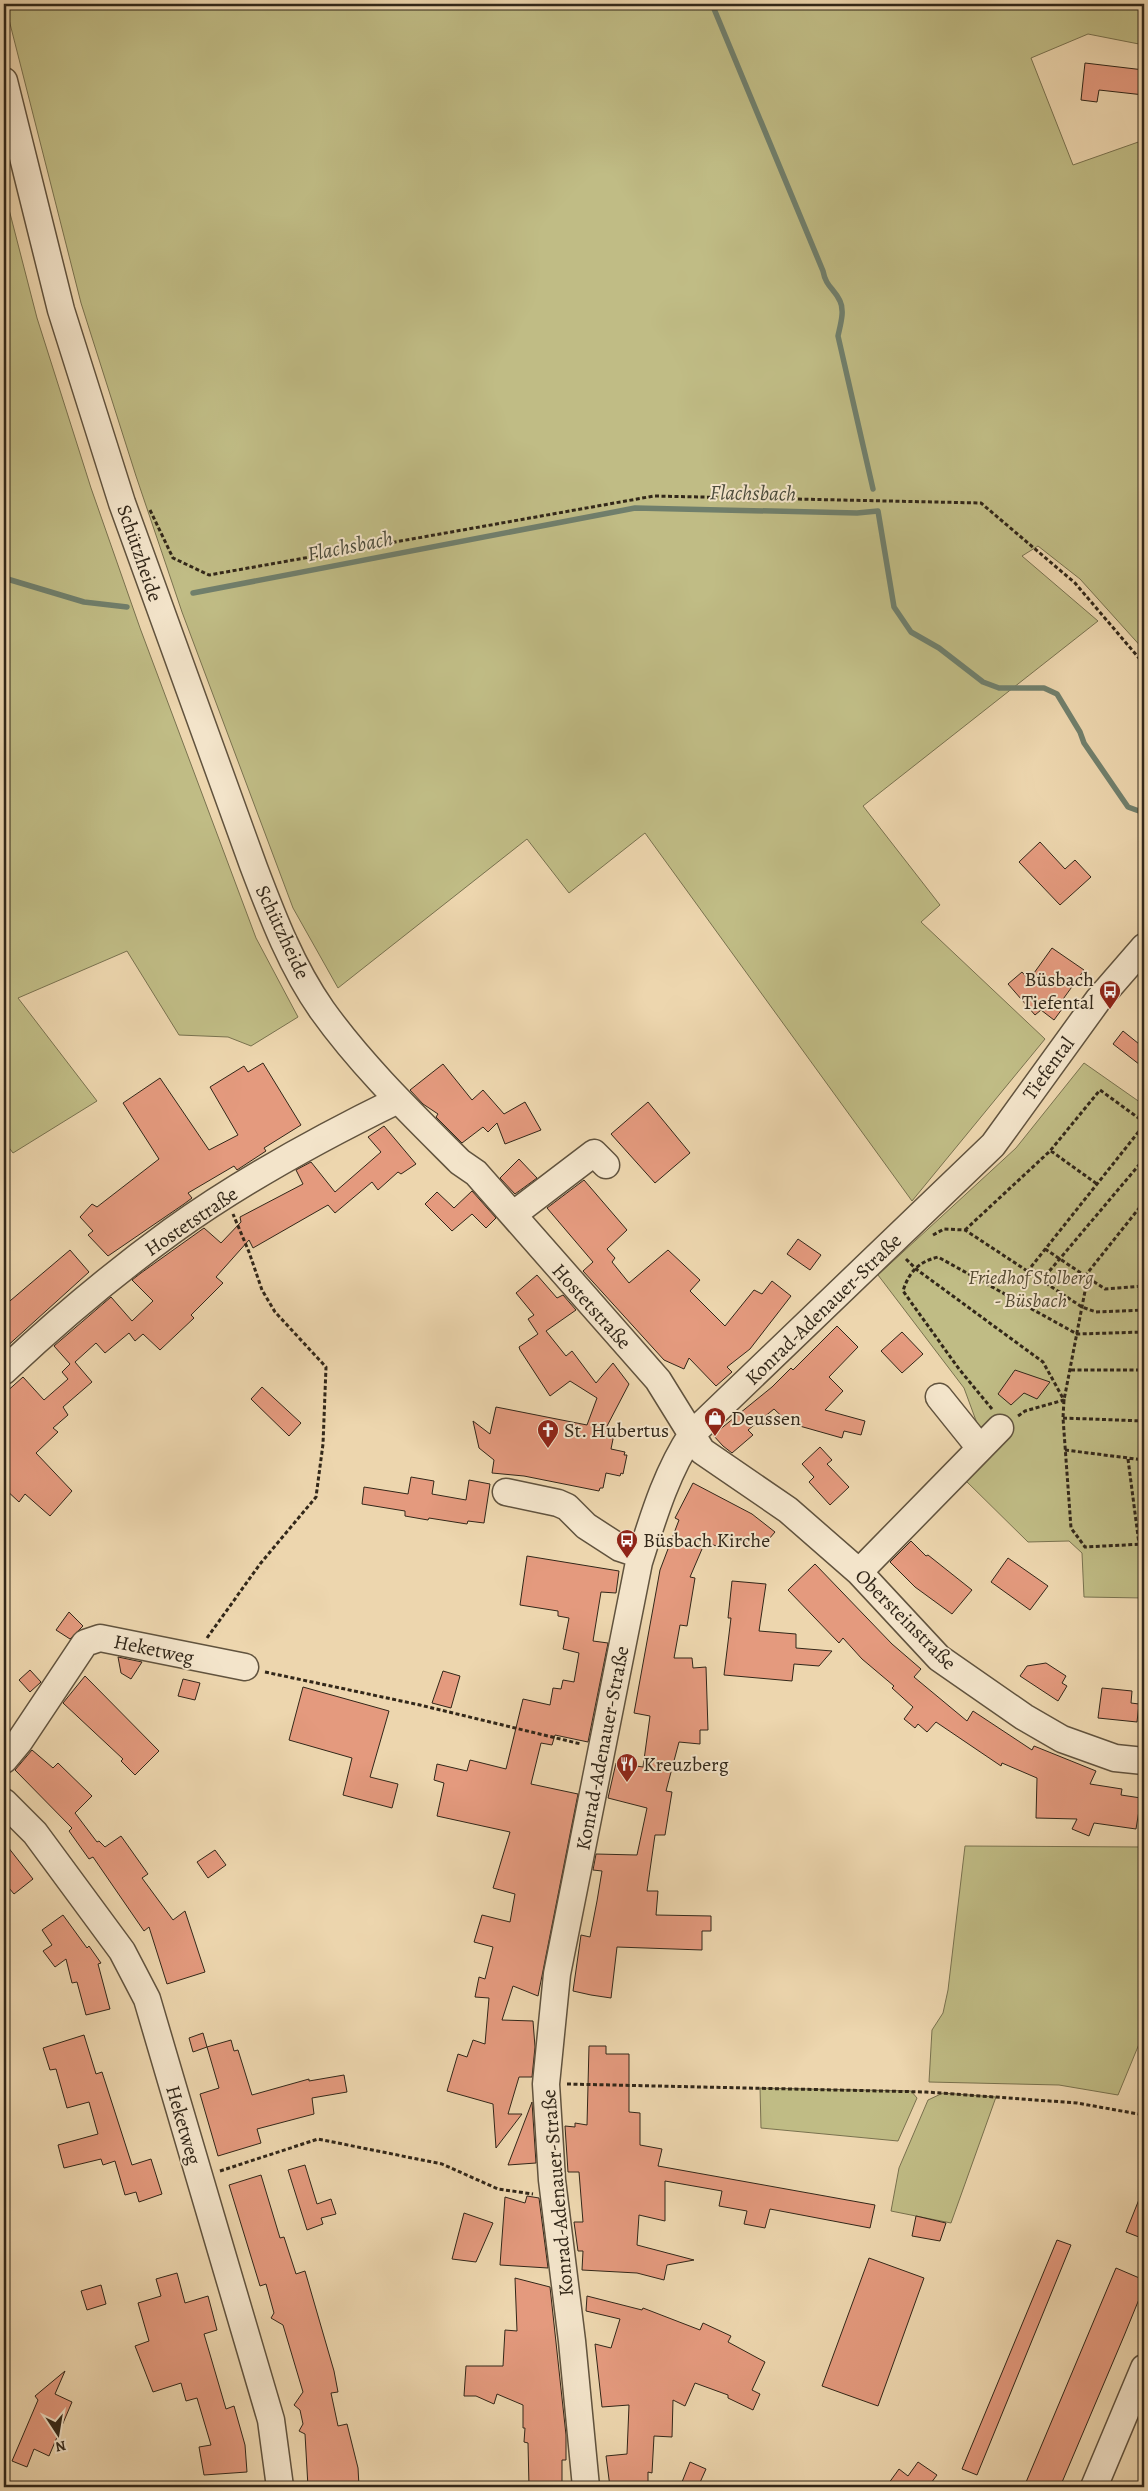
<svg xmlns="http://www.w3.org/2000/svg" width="1148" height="2491" viewBox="0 0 1148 2491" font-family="Alegreya,serif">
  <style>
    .green { fill: #c0bc85; stroke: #79724f }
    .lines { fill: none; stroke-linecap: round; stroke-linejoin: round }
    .stream { stroke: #707f6c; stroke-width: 5.5 }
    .building { fill: #e49a7e; stroke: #322719 }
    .minor-casing { stroke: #61533e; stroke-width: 29 }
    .path { stroke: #322719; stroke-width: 3; stroke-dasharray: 4 2.5; stroke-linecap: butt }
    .minor { stroke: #f3e4ca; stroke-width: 26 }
    .labels { text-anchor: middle; stroke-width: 4; stroke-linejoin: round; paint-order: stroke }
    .street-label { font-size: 20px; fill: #322719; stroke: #f3e4ca }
    .poi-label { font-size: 20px; fill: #322719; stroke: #f3e4ca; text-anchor: start }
    .park-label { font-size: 20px; font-style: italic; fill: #564c34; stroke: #f3e4ca }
    .water-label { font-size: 21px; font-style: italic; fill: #4c4c3c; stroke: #f3e4ca }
  </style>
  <rect width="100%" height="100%" fill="#edd6ae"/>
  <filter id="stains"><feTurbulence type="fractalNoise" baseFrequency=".004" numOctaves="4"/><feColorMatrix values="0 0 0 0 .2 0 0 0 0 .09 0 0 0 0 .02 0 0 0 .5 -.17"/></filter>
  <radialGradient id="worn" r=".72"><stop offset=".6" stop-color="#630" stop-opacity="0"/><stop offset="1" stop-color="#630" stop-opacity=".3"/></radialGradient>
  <!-- green -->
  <path class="green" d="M5,4h1139v41l-56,-11 -57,24 42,107 71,-25v510l-64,-71 -42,-33 -16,10 76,65 -235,185 77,99 -19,17 124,117 -133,162 -267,-368 -76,60 -42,-54 -189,149 -45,-80 -111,-296 -46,-136 -55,-173z
    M4,190l33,128 54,170 49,140 116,310 42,79 -47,29 -23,-9 -49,-2 -52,-84 -109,47 79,103 -84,52 -9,-12z
    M1084,1063l60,42v493l-60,-1 -2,-44 -13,-12 -41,1 -64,-63 24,-51 -10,-2 -14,-38 -86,-113 138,-127z
    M965,1846l179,1v185l-26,63 -59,-10 -130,-3 3,-52 11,-17 5,-23z
    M760,2088l151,3 6,7 -19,43 -137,-13z
    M943,2093l53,4 -45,126 -60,-12 8,-43 29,-68z"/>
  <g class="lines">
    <!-- stream -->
    <path class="stream" d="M712,4l111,267c3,16 11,17 17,30 5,10 0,25 -2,35l35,153
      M4,578l80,24 43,5
      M193,593l442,-85 222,5 21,-2 16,96 17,25 28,16 44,34 16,6h45l13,6 23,38 4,11 44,64 11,4 5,-2"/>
  </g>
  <!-- building -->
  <path class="building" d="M1085,63l59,7v25l-45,-5 -2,12 -16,-2z
    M1040,842l25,27 10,-9 16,17 -31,28 -41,-43z
    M1052,948l32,22 -23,32 4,3 -11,15 -13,-10 -6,5 -27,-31 14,-12 7,8z
    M1123,1031l21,17v20l-31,-24z
    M263,1063l38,62 -37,23 2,3 -29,19 -3,-4 -46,27 4,5 -8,6 -76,52 -20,-21 5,-4 -13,-14 12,-13 5,3 62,-48 -36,-56 37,-25 49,72 29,-15 -28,-48 34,-21 4,6z
    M443,1064l29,36 11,-10 21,24 21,-12 16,28 -36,14 -8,-21 -9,9 -5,-5 -21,16 -26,-26 2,-3 -15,-10 -13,-14z
    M648,1102l42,51 -35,30 -44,-49z
    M384,1126l32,38 -15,10 -3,-2 -20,18 -6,-8 -37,31 -7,-8 -75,43 -4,-8 -33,37 7,6 -32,32 3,3 -34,32 -17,-16 -8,7 -6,-8 -24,20 -9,-10 -21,19 17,20 -29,25 5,8 -15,13 5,4 -22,21 36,38 -22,25 -25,-22 -6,8 -15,-14v-94l19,-17 21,23 24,-21 -6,-7 8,-8 -16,-18 57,-49 21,24 21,-20 -21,-21 9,-7 63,-45 17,15 20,-21 -1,-5 63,-33 -7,-14 15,-8 24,30 46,-40 -13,-15z
    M519,1159l18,19 -22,16 -15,-16z
    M584,1180l43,50 -20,19 8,9 -3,4 17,21 39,-33 32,30 -10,11 35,35 29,-36 8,4 10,-13 19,15 -41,53 -23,18 5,5 -16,14 -27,-28 -5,11 -20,-9 -81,-89 10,-9 -46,-54z
    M472,1191l24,27 -10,10 -14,-14 -20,17 -27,-27 12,-12 17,16z
    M798,1239l23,16 -11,15 -23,-16z
    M70,1250l19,22 -85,77v-43z
    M537,1275l20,23 6,-3 13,15 -30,21 20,25 6,-5 24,32 17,-20 16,21 -23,44 6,1 -1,4 3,1 -3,15 14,3 -1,3h3l-4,19 -2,-1 -1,3 -14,-3 -3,15h-3l-1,3 -75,-15 -32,-3 2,-13 -15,-12 -6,-27 17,13 6,-27 91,18 10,-27 -27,-17 -20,15 -30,-46 -1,-3 19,-13 -10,-15 6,-4 -18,-22z
    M837,1326l21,21 -29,30 14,14 -18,19 40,11 -4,14 -17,-4 -2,7 -53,-15 -15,-14 -26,21 5,5 -21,18 -9,-7 -10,-11 59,-48 19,-19 2,2z
    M902,1332l21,22 -21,19 -21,-22z
    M1015,1370l35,12 -13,17 -13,-6 -13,12 -13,-11z
    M262,1387l39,36 -12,13 -38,-37z
    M820,1447l12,13 -5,4 22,23 -19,18 -21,-23 5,-5 -12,-13z
    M411,1477l23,4 -2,13 34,6 3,-20 21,4 -6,39 -16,-2 -1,3 -38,-6 -1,2 -23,-4v-5l-43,-7 2,-17 44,7z
    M693,1483l59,31 23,18 -12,14 -8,-7 -6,7 -23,-9 -4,11 -17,-6 -15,35 5,1 -8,48 -7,-1 -6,33h18l1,10 13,-1 2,63h-8v14l-21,-2 -13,49 6,1 -7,43h-10l-8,56h11l-2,24 55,1v15h-9v19l-85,-3 -6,51 -20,-3 -18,-4 8,-56 9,2 7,-36 5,-30 -9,-1 3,-16 41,1 10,-47 -39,-10 8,-35 27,4 7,-51 -16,-3 26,-143 19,-50 -4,-2z
    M911,1541l15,15 2,-1 44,35 -20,24 -37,-27 -25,-25z
    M527,1556l92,15 -3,22 -15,-1 -8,49 15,2 -20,99 -33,-7 -3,10 -11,-2 -10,41 47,10 -40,202 -25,-10 -11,34 31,1 2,26 -3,30h-13l-11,37h14l-26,34 -3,-44 -46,-13 11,-37 9,3 6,-17 12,4 4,-46 -14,-1 4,-20 6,2 8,-32 -19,-5 8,-27 28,7 5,-28 -22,-6 17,-56 -73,-16 7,-33 -10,-3 3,-16 30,7 3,-11 36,9 17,-70 27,6 3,-17 8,1 2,-9 11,2 5,-29 -16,-4 6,-31 -11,-2v-5l-38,-6z
    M1008,1558l40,28 -18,24 -39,-28z
    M815,1564l77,80 29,25 -7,8 53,44 6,-10 59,39 2,-4 62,25 -6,13 32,5 -1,6 20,3 -5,31 -42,-6 -5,13 -17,-7 5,-10 -41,-1 1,-40 -35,-15 -1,3 -65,-44 -9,10 -9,-8 -3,4 -11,-9 9,-12 -21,-19 2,-2 -32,-27 -19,-21 -4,5 -51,-53z
    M732,1581l34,3 -7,47 37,3v14l36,3 -13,15 -25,-2 -2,17 -68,-6 7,-57h-3z
    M69,1612l14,14 -13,13 -14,-9z
    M118,1657l24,5 -11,17 -10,-6z
    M1046,1663l20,13 -4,7 5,3 -9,15 -38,-25 7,-10z
    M30,1670l11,12 -11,10 -11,-12z
    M443,1671l17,5 -9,32 -19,-5z
    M85,1676l74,75 -24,24 -14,-14 2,-2 -60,-56z
    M183,1679l17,4 -5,17 -17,-4z
    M303,1687l86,24 -19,66 28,7 -6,24 -49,-13 9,-37 -63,-18z
    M1102,1688l30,3 -1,12 8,1 -2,18 -39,-4z
    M32,1750l21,18 5,-5 34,33 -17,17 22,29 2,-1 6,6 16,-11 27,38 -6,4 31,42 12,-9 20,61 -38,12 -18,-57 -5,4 -51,-74 -4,2 -20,-28 3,-3 -57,-58z
    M4,1842l29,37 -19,15 -10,-12z
    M215,1850l11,15 -18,13 -11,-16z
    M63,1915l24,33 2,-2 12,17 -3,1 12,45 -24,6 -9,-33 -5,1 -6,-24 -11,8 -12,-16 9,-6 -10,-15z
    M203,2033l4,14 -14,5 -4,-14z
    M84,2035l12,39 6,-2 30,93 19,-6 11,35 -23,8 -3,-10 -11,3 -10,-34 -12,4 -2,-6 -37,9 -6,-23 40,-11 -9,-32 -22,6 -11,-39 -6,1 -7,-22z
    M231,2040l3,11 4,-1 14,45 57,-16v2l35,-6 3,17 -35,6 2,16 -57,15 4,14 -43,13 -18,-62 19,-6 -12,-41z
    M589,2046h17v8h23v58l11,1v32l22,4 -4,17 217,39 -5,23 -100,-19 -5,19 -21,-4 3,-13 -28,-5 3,-15 -57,-10v40l-26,-6 -2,30 57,15 -27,5 -3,15 -27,-7 -55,-3 1,-19h-5l-4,-29h9l-4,-50h-11l-3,-46 10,1v-4l12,2z
    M532,2102l4,61 -28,2z
    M305,2165l12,39 14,-5 5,15 -15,4 2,6 -16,6 -19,-60z
    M261,2175l19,63 4,-1 12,37 9,-3 29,100 4,21 -7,1 7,33 9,-2 11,44 1,18 -51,1 -3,-53 -6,-3 4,-7 -3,-14 -6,-5 9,-13 -20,-67 -12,-7 3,-5 -8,-29 -6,2 -31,-101z
    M1144,2187v52l-18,-7z
    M527,2196l12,2 9,70 -48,-3 5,-68 20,6z
    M464,2213l29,10 -17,39 -24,-3z
    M916,2216l30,7 -6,18 -28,-5z
    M1057,2240l14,5 -94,230 -15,-6z
    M869,2258l55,20 -46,128 -56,-20z
    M1116,2268l28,12v7l-20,49 -64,151h-36z
    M177,2273l8,30 23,-7 9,34 -13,4 22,75 8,-3 11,39 2,27 -43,3 -5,-28 12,-2 -14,-47 -11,3 -5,-18 -28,9 -18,-46 14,-5 -11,-38 23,-7 -5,-17z
    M515,2278l35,9 16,148v25h-4v27h-33l-1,-44 -4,-1 1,-14h-2v-23l-26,-11 -3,10 -18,-8h-12l2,-30h37l2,-36 12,1z
    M101,2285l5,19 -19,6 -6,-19z
    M587,2296l55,14 1,-2 57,22 3,-7 28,13 -3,6 37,20 -13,28 8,4 -7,16 -25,-12v-3l-33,-12 -10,23 -12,-6 -1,37 -18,-1 -2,37 -4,-1v11h-19v4h-19l-4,-31 21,-2 2,-49 -27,2 -7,-63 16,4 9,-29 -34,-8z
    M65,2371l-10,23 17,8 -23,54 -15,-7 -7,18 -15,-6 26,-61 -3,-4z
    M690,2462l16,7 -8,18 -16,-5z
    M918,2462l19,13 -9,12h-42l13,-18 9,7z"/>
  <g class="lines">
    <!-- minor casing -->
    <g class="minor-casing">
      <path id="minor" d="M4,81l57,229 61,193 131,362c19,50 38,101 69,145 40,56 90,104 138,152l16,11 182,207 44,71 86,59 71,62 80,86 85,59 38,22 53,19 29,3
        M514,1214l80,-61 12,12
        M4,1371c53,-50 109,-97 168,-140 71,-51 148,-93 226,-131
        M939,1397l41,51
        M506,1492l52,11 9,4 19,19 34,22 21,7
        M859,1572l141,-144
        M4,1760l15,-18 66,-99 15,-5 145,29
        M4,1802l31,31 87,118 25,48 124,421 9,67
        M586,2487l-14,-146 -20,-161 -6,-96 11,-110 82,-412c14,-44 27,-89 53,-128l301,-289 105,-145 46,-53
        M1094,2487l50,-119"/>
    </g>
    <!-- path -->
    <path class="path" d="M150,510l23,48 36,17 445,-79 327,7 94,80 69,81
      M1051,1151l46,33
      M1144,1202l-59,74 1,10 -22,114 -1,18 8,110 14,19 59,-3
      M965,1230l85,-79 50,-61 44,32
      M933,1235l11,-6 21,1 117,77 14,5 48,-2
      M1045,1249l60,40 39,-3
      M906,1259l10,10 127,93 21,38 -39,11 -7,5
      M1027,1272l117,-147
      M1041,1281l103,-122
      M1071,1370h73
      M992,1409l-33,-40 -56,-78c6,-19 15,-29 35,-34l139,77 67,-2
      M1063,1418l81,3
      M1065,1450l79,10
      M1128,1459l11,85
      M207,1638l53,-74 56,-67 7,-53 3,-77 -51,-55 -13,-22 -13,-38 -16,-38
      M265,1672l155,33 161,39
      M567,2084l359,8 151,11 67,12
      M220,2171l98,-32 124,25 56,25 35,5"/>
    <!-- minor -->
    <use href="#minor" class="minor"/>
  </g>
  <!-- icons -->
  <defs>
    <g id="bus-pin" transform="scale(1.125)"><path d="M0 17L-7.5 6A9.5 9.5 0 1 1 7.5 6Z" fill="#8f2418" stroke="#f3e4ca"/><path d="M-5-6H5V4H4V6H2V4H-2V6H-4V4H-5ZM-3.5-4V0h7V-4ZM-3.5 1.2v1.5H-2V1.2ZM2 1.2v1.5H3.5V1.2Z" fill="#fff"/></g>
    <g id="shop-pin" transform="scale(1.125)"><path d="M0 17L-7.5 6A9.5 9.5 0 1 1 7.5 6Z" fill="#8f2418" stroke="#f3e4ca"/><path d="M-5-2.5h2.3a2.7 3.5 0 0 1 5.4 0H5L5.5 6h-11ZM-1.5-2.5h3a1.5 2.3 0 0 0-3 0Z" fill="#fff"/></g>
    <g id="church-pin" transform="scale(1.125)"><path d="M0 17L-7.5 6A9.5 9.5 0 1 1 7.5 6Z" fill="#8f2418" stroke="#f3e4ca"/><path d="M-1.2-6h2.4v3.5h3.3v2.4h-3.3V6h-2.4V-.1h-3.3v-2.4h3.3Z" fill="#fff"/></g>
    <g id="restaurant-pin" transform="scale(1.125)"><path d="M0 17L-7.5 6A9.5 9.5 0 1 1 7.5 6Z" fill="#8f2418" stroke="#f3e4ca"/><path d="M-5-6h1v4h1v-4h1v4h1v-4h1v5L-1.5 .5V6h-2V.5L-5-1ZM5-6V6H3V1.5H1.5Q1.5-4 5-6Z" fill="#fff"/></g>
  </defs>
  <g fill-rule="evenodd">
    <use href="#bus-pin" x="1110" y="991"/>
    <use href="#shop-pin" x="715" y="1418"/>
    <use href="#church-pin" x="548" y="1430"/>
    <use href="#bus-pin" x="627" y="1540"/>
    <use href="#restaurant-pin" x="627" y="1764"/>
  </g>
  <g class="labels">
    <!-- street labels -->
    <g class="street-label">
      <text transform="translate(140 553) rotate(71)" y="7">Schützheide</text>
      <text transform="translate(283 932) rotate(65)" y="7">Schützheide</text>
      <text transform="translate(1048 1068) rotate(-54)" y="7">Tiefental</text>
      <text transform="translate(191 1221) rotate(-34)" y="7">Hostetstraße</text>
      <text transform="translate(592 1306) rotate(48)" y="7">Hostetstraße</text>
      <text transform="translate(823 1309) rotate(-44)" y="7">Konrad-Adenauer-Straße</text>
      <text transform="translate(906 1619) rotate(45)" y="7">Obersteinstraße</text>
      <text transform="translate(154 1649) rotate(12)" y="7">Heketweg</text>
      <text transform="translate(602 1748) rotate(-79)" y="7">Konrad-Adenauer-Straße</text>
      <text transform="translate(184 2125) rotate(74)" y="7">Heketweg</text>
      <text transform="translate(557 2193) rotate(-95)" y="7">Konrad-Adenauer-Straße</text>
    </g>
    <!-- poi labels -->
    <g class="poi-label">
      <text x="1094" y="986" text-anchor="end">Büsbach<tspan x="1094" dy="23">Tiefental</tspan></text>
      <text x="731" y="1425">Deussen</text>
      <text x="564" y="1437">St. Hubertus</text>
      <text x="643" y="1547">Büsbach Kirche</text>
      <text x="643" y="1771">Kreuzberg</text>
    </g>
    <!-- park labels -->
    <g class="park-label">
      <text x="1031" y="1284">Friedhof Stolberg<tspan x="1031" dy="23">- Büsbach</tspan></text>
    </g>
    <!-- water labels -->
    <g class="water-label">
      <text transform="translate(753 493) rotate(1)" y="7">Flachsbach</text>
      <text transform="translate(350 546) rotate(-11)" y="7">Flachsbach</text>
    </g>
  </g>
  <!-- margin -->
  <rect width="1148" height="2491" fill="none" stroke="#edd6ae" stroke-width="20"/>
  <rect x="5" y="5" width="1138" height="2481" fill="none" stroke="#322719" stroke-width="2.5"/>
  <rect x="10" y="10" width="1128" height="2471" fill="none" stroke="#322719"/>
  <!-- north arrow -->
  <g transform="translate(58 2434) rotate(168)" stroke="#f3e4ca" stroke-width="4" paint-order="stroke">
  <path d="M0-4L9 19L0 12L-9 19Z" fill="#322719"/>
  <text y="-8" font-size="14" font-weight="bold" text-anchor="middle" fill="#322719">N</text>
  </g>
  <rect width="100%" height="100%" filter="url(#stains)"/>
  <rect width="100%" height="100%" fill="url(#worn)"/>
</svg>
